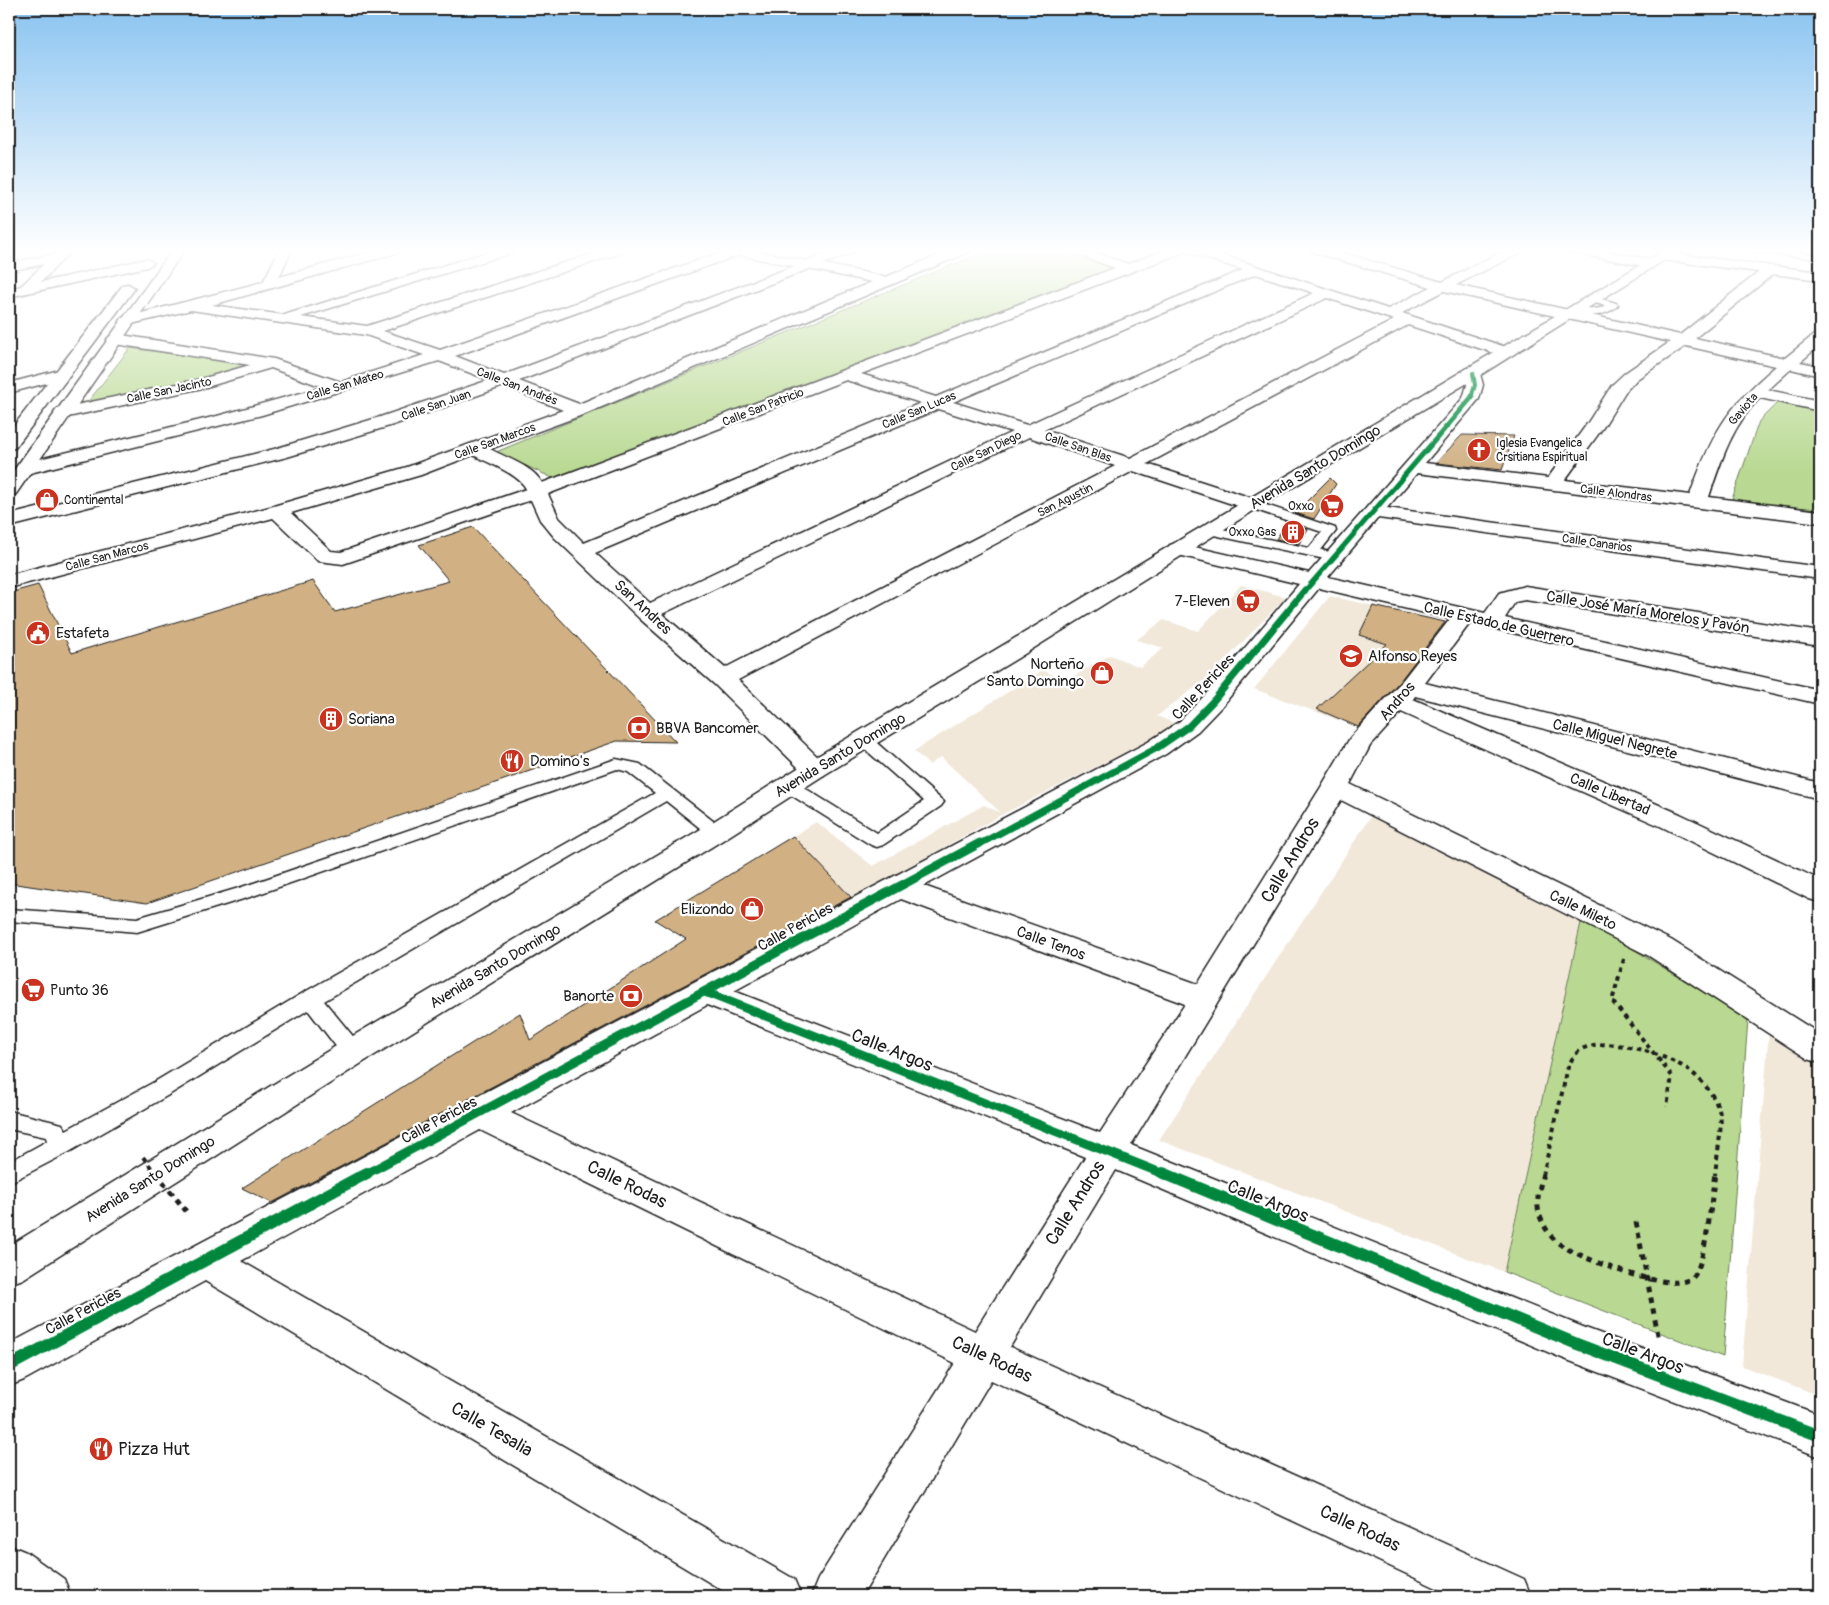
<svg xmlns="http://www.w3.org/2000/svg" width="1829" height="1605" viewBox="0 0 1829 1605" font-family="Pangolin,sans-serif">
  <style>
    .built { fill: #f1e8da }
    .green { fill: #b9d992; stroke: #6a7a57 }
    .building { fill: #d1b184; stroke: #1c1c1c }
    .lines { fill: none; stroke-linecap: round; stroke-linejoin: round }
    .service-casing { stroke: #1c1c1c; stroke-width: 3 }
    .minor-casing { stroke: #1c1c1c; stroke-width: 3 }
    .secondary-casing { stroke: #1c1c1c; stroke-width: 3 }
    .path-far1 { stroke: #1c1c1c; stroke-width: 4; stroke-dasharray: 4.5 4.5; stroke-linecap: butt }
    .path { stroke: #1c1c1c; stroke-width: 5; stroke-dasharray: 5.5 5.5; stroke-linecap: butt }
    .service { fill: #fff; fill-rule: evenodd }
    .minor { fill: #fff; fill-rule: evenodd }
    .secondary { fill: #fff; fill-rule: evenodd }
    .path-bridge-far1 { stroke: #1c1c1c; stroke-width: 4; stroke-dasharray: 4.5 4.5; stroke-linecap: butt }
    .path-bridge { stroke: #1c1c1c; stroke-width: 5; stroke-dasharray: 5.5 5.5; stroke-linecap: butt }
    .cycleway-far4-casing { stroke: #fff; stroke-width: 5.5 }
    .cycleway-far3-casing { stroke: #fff; stroke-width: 7 }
    .cycleway-far2-casing { stroke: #fff; stroke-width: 10 }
    .cycleway-far1-casing { stroke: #fff; stroke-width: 12 }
    .cycleway-casing { stroke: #fff; stroke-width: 15 }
    .cycleway-far4 { stroke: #00873e; stroke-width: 4 }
    .cycleway-far3 { stroke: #00873e; stroke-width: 5 }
    .cycleway-far2 { stroke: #00873e; stroke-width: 7 }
    .cycleway-far1 { stroke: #00873e; stroke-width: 9 }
    .cycleway { stroke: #00873e; stroke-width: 12 }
    .labels { text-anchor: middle; stroke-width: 4.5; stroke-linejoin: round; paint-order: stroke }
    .far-street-label { font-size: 12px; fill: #1c1c1c; stroke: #fff }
    .far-poi-label { font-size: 12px; fill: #1c1c1c; stroke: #fff; text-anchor: start }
    .street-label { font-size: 15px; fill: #1c1c1c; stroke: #fff }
    .poi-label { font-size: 15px; fill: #1c1c1c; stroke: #fff; text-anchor: start }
    .near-street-label { font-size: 18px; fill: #1c1c1c; stroke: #fff }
    .near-poi-label { font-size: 18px; fill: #1c1c1c; stroke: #fff; text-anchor: start }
  </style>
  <rect width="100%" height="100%" fill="#fff"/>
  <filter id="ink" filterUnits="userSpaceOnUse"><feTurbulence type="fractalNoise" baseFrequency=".02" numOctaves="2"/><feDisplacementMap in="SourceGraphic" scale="10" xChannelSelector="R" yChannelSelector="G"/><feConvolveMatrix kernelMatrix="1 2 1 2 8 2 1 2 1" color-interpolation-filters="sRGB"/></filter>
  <g filter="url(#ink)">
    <!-- built -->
    <path class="built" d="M1241,585l45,12 -77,80 -52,39 22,9 -176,89 -150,84 -60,-62 23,-14 57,44 111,-61 17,8 -60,-56 -12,8 -15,-14 129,-81 23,11 44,-26 30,12 24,-19 -28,-8 28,-20 34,11z
      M1330,596l119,27 -86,106 -109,-40z
      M1371,816l211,102 -78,354 -345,-132z
      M1769,1030l51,35v331l-78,-30z"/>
    <!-- green -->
    <path class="green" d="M991,249h65l61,20 -560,211 -61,-28z
      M130,348l128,18 -175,42z
      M1781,399l39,9v101l-89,-7 28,-81z
      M1582,918l166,101 -25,338 -219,-85z"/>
    <!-- building -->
    <path class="building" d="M1462,435l52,1 -12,34 -66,-7z
      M1330,478l6,6 -22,35 -19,-6z
      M1287,522l21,7 -9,15 -23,-5z
      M473,527l203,215 -59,-1 -470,162 -138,-20v-236l6,-5 -6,-15v-34l29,-8 34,68 241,-72 22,31 114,-31 -30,-36z
      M1373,606l72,16 -45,59 -42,46 -41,-18 70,-65 -28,-9z
      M793,836l58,61 -579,306 -30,-15 278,-175 10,27 156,-101 -31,-19z"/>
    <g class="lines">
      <!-- service casing -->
      <g class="service-casing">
        <path id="service" d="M1739,249h26l55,6v4l-77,-8z
          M1591,296l25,7 2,2c-11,12 -36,14 -49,4 9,-6 24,4 37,-3l-18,-5 -2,-2z
          M1251,500l84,28 1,3 -15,19 18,4 2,3 -7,4 -125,-27 -6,-4 6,-4 100,22 13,-16 -75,-25 -2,-3z
          M864,735l6,2 74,65 -3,4 -58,39 -6,2 -6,-2 -88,-55 -3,-4 3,-4 6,-1 6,1 82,51 47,-32 -66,-58 -2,-3 2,-3z
          M616,759l24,5 82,64 3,4 -3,4 -6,2 -6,-2 -44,-35 -342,200 37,45 3,6 -3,6 -8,2 -8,-2 -37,-48 -136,83 -103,59 -60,31v-21l38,-21 -1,-4 -37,-8v-18l53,13 4,6 90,-49 147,-88 352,-200 -27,-21 -11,-3 -364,127 -116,36 -128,-11v-12l128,9 102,-30z"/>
      </g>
      <!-- minor casing -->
      <g class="minor-casing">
        <path id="minor" d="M60,249h13l-32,33 106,-23 7,4 -7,4 -138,30v-8l12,-3 23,-22 -35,7v-8l45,-9z
          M280,249h12l-13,28 102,-28h20l-1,3 -188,53 72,10 213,-66h19l-1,3 -214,65 66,9 240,-77h18l-1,3 -241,79 57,19 285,-99 -1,-2h24l59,12 32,-12h17l-1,3 -32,12 63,13 67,-28h17l-1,3 -384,162 -95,35c16,9 43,17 52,34l573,-215 -46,-16 -1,-3h18l42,15 40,-15h17l-1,3 -323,122 75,23 307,-127 -56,-18 -1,-3h18l184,60 43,-22 -119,-35 -1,-3h19l112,33 65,-33h16l-1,3 -66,33 224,50 79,-63 -97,-12 -5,-1 -2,-3 2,-3 5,-1 158,20v8l-47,-6 -78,64 90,20 30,-24 5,-1v12l-20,17 20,4v10l-29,-7 -23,21 52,11v10l-60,-13c-28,27 -39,63 -51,99l111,14v12l-403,-50 -30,35 433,59v12l-442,-61 -50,59 157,36 14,-20 26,-7 295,46v14l-295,-46 -10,2 -10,16 315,72v14l-350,-81 -45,60 395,100v16l-405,-103 -2,3 267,115 140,66v22l-11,-3 -149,-73 -259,-114 -31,34 -20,38 321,156 149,94v29l-12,-4 -159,-103 -308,-156 -210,345 457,184 232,86v42l-258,-99 -446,-188 -106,177 514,232 7,17h-77l-463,-216 -129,216h-51l7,-17 137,-216 -475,-233 -239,131 553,318 7,17h-69l-527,-315 -181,99 -15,6v-42l1139,-602 32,-21 25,-26 94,-111 -129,-31 -3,-4 3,-4 7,-2 132,30 154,-175 4,-13 -2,-12 2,-3h12l4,15 -4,14 -54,64 123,15 39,-54 25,-39 13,-12 45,-31 -226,-51 -42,22 110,36 2,3 -2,3h-12l-92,-30 -261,139 111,36 3,4 -3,4 -7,2 -7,-2 -111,-37 -395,209 86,83 4,6 -4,6 -9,2 -9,-2 -92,-91 -75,-66 -84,-80 -15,-18 -9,-20 -188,64 -25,-3 -45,-43 -264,70v-13l261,-68 137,-40 156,-57 -59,-24 -111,39 -106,32 -278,70v-12l265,-66 106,-32 109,-37 -50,-19 -177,54 -236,59 -7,-2 -2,-4 2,-4 198,-48 106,-29 -52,-19 -68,20 -140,30 -6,-1 -3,-4 3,-4 144,-30 49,-14 -135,-21 -5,-2 -3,-3 3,-3 5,-2 159,25 67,23 83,-27 -58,-20 -175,-25 -64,15 -5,-1 -2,-3 2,-3 141,-36zM739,255l55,11 -290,109 -49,-19zM809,269l63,13 -293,122 -60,-23zM1256,274l58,19 -287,132 -74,-23zM1327,298l67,22 -264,138 -86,-28zM1686,346l90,20c-51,43 -64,68 -86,129l-125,-15 39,-54 21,-34 12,-13zM846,380l75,23 -337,140 -25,-25 -11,-24zM938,409l74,23 -362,171 -55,-50zM1029,437l86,29 -390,202 -63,-54zM473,455c14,7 47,20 53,34l-185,63 -10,-1 -40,-38 130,-38zM1319,588l131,31 -49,63 -51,56 -29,49 -123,197 -274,-98 242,-132 32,-23 25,-26zM901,899l284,105 -85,129 -366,-142zM707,1005l378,152 -110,174 -464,-218z
          M1568,249h26l56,10 7,4 -7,4 -76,-14 -5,-1z
          M63,369l6,2 2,3 -2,3 -60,16v-10z
          M9,1545l17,7 38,27 7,17h-62z"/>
      </g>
      <!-- secondary casing -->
      <g class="secondary-casing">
        <path id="secondary" d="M173,249h12l-169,245 -7,2v-19z
          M1667,249h15l-203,127 -221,132 -240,150 -194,117 -98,63 -361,223 -342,218 -14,5v-38l332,-203 365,-217 100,-63z
          M128,284l7,4 -2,3 -118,157 -6,1v-17l114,-147z"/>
      </g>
      <!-- path-far1 -->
      <path class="path-far1" d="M1624,959l-12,42 60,75 -5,31
        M1543,1175l25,-108c3,-7 7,-14 14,-18 25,-14 86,6 108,22 14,11 26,26 30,43 3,11 -4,47 -5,61"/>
      <!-- path -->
      <path class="path" d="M1543,1173c-4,18 -9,32 -1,48 4,9 10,18 19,24 19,13 114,51 132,32 13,-13 19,-83 22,-104
        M1636,1222l23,118"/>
      <!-- service -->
      <use href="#service" class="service"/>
      <!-- minor -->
      <use href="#minor" class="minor"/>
      <!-- secondary -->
      <use href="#secondary" class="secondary"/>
      <!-- path-bridge-far1 -->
      <path class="path-bridge-far1" d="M143,1157l14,18"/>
      <!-- path-bridge -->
      <path class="path-bridge" d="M156,1173l30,38"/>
      <!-- cycleway-far4 casing -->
      <g class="cycleway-far4-casing">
        <path id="cycleway-far4" d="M1471,398l4,-13 -2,-12"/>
      </g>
      <!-- cycleway-far3 casing -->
      <g class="cycleway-far3-casing">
        <path id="cycleway-far3" d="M1304,592l168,-195"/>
      </g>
      <!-- cycleway-far2 casing -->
      <g class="cycleway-far2-casing">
        <path id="cycleway-far2" d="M978,845l179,-97 32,-22 25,-26 91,-110"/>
      </g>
      <!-- cycleway-far1 casing -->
      <g class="cycleway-far1-casing">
        <path id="cycleway-far1" d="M705,992l461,183
          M364,1175l616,-332"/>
      </g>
      <!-- cycleway casing -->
      <g class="cycleway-casing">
        <path id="cycleway" d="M1163,1173l414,171 243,92
          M9,1366l358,-193"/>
      </g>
      <!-- cycleway-far4 -->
      <use href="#cycleway-far4" class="cycleway-far4"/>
      <!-- cycleway-far3 -->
      <use href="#cycleway-far3" class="cycleway-far3"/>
      <!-- cycleway-far2 -->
      <use href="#cycleway-far2" class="cycleway-far2"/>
      <!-- cycleway-far1 -->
      <use href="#cycleway-far1" class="cycleway-far1"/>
      <!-- cycleway -->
      <use href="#cycleway" class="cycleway"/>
    </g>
  </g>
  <!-- sky -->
  <linearGradient id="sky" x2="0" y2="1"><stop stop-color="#89c3f0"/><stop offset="0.53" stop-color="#fff"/><stop offset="1" stop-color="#fff" stop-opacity="0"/></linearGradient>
  <rect width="1829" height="473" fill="url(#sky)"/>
  <!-- icons -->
  <defs>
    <g id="church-disc" transform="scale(1.25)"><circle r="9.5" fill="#c8321e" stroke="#fff"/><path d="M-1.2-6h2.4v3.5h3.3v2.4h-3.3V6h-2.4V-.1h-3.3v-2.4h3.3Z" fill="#fff"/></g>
    <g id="shop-disc" transform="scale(1.25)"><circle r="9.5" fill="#c8321e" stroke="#fff"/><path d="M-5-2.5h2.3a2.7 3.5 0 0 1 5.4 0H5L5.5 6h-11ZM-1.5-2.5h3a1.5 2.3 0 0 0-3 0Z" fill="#fff"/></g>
    <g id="supermarket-disc" transform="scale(1.25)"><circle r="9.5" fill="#c8321e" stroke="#fff"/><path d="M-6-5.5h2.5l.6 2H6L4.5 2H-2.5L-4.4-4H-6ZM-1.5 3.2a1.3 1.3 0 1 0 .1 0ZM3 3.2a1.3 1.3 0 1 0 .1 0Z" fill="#fff"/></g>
    <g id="building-disc" transform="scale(1.25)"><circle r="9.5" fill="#c8321e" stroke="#fff"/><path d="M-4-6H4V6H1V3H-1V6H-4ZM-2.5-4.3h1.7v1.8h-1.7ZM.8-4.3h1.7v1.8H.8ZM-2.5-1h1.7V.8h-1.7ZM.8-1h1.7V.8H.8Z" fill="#fff"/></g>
    <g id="civic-disc" transform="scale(1.25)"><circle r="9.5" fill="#c8321e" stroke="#fff"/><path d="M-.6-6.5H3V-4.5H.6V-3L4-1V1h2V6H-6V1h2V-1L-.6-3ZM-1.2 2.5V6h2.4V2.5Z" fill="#fff"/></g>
    <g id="university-disc" transform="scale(1.25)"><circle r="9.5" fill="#c8321e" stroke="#fff"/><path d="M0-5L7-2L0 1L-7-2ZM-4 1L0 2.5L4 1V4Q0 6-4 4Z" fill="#fff"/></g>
    <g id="bank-disc" transform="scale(1.25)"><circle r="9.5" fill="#c8321e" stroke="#fff"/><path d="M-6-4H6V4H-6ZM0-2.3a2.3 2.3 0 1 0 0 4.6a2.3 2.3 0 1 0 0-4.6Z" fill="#fff"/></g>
    <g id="restaurant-disc" transform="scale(1.25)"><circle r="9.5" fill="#c8321e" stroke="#fff"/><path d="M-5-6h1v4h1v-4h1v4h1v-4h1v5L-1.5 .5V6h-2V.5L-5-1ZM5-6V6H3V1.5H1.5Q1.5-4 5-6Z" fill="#fff"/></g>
  </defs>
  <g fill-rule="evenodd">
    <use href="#church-disc" x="1479" y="450"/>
    <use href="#shop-disc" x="47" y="500"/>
    <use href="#supermarket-disc" x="1332" y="506"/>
    <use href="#building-disc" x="1293" y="532"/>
    <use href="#supermarket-disc" x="1248" y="601"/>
    <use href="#civic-disc" x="38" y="633"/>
    <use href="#university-disc" x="1351" y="656"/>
    <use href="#shop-disc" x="1102" y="673"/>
    <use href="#building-disc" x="331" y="719"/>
    <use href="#bank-disc" x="639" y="728"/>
    <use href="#restaurant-disc" x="512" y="761"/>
    <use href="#shop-disc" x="752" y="909"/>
    <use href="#supermarket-disc" x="33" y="990"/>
    <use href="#bank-disc" x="631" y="996"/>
    <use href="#restaurant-disc" x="101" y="1449"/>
  </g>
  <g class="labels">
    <!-- far-street labels -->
    <g class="far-street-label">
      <text transform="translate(345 385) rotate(-17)" y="4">Calle San Mateo</text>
      <text transform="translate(517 386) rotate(21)" y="4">Calle San Andrés</text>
      <text transform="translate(169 390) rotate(-12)" y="4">Calle San Jacinto</text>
      <text transform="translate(436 405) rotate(-19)" y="4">Calle San Juan</text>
      <text transform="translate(763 407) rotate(-21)" y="4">Calle San Patricio</text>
      <text transform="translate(1743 409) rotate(-50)" y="4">Gaviota</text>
      <text transform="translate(919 410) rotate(-23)" y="4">Calle San Lucas</text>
      <text transform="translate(495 441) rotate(-20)" y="4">Calle San Marcos</text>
      <text transform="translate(1078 447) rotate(19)" y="4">Calle San Blas</text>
      <text transform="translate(986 451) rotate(-26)" y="4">Calle San Diego</text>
      <text transform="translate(1616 493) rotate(7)" y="4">Calle Alondras</text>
      <text transform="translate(1065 500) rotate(-27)" y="4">San Agustin</text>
      <text transform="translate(1597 543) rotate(8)" y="4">Calle Canarios</text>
      <text transform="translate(107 556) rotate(-15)" y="4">Calle San Marcos</text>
    </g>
    <!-- far-poi labels -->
    <g class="far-poi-label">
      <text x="1496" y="447">Iglesia Evangelica<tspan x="1496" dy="14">Crsitiana Espiritual</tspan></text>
      <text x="64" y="504">Continental</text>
      <text x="1314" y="510" text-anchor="end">Oxxo</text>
      <text x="1276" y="536" text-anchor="end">Oxxo Gas</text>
    </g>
    <!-- street labels -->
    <g class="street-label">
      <text transform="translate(1315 467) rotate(-31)" y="5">Avenida Santo Domingo</text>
      <text transform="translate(643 607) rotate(43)" y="5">San Andres</text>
      <text transform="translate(1648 612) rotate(9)" y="5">Calle José María Morelos y Pavón</text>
      <text transform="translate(1499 624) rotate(13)" y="5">Calle Estado de Guerrero</text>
      <text transform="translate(1203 687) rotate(-47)" y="5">Calle Pericles</text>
      <text transform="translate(1397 701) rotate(-49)" y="5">Andros</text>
      <text transform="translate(1615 739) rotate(14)" y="5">Calle Miguel Negrete</text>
      <text transform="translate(840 755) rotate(-31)" y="5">Avenida Santo Domingo</text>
      <text transform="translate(1610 794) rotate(23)" y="5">Calle Libertad</text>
      <text transform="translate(1583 910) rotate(26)" y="5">Calle Mileto</text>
      <text transform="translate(795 927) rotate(-29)" y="5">Calle Pericles</text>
      <text transform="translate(1051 943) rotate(20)" y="5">Calle Tenos</text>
      <text transform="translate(495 966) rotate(-31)" y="5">Avenida Santo Domingo</text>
      <text transform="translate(439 1120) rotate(-28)" y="5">Calle Pericles</text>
      <text transform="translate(150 1179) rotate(-32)" y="5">Avenida Santo Domingo</text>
      <text transform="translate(83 1311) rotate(-28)" y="5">Calle Pericles</text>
    </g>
    <!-- poi labels -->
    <g class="poi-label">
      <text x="1230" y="606" text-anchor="end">7-Eleven</text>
      <text x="56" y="638">Estafeta</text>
      <text x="1368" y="661">Alfonso Reyes</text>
      <text x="1084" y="669" text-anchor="end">Norteño<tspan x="1084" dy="17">Santo Domingo</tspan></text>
      <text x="348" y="724">Soriana</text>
      <text x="656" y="733">BBVA Bancomer</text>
      <text x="530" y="766">Domino's</text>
      <text x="734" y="914" text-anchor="end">Elizondo</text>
      <text x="50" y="995">Punto 36</text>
      <text x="614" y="1001" text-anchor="end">Banorte</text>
    </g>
    <!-- near-street labels -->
    <g class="near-street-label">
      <text transform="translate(1290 860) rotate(-59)" y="6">Calle Andros</text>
      <text transform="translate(892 1050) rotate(22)" y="6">Calle Argos</text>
      <text transform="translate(627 1184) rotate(26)" y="6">Calle Rodas</text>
      <text transform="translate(1268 1201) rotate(22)" y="6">Calle Argos</text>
      <text transform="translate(1075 1203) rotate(-58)" y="6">Calle Andros</text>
      <text transform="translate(1643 1353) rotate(21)" y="6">Calle Argos</text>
      <text transform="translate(992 1359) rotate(25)" y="6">Calle Rodas</text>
      <text transform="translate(492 1429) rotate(30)" y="6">Calle Tesalia</text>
      <text transform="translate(1360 1528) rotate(25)" y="6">Calle Rodas</text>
    </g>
    <!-- near-poi labels -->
    <g class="near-poi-label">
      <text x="118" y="1455">Pizza Hut</text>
    </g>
  </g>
  <!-- margin -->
  <rect width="1829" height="1605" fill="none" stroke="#fff" stroke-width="30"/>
  <rect x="15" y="15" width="1799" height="1575" fill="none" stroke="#1c1c1c" stroke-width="2" filter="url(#ink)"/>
</svg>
